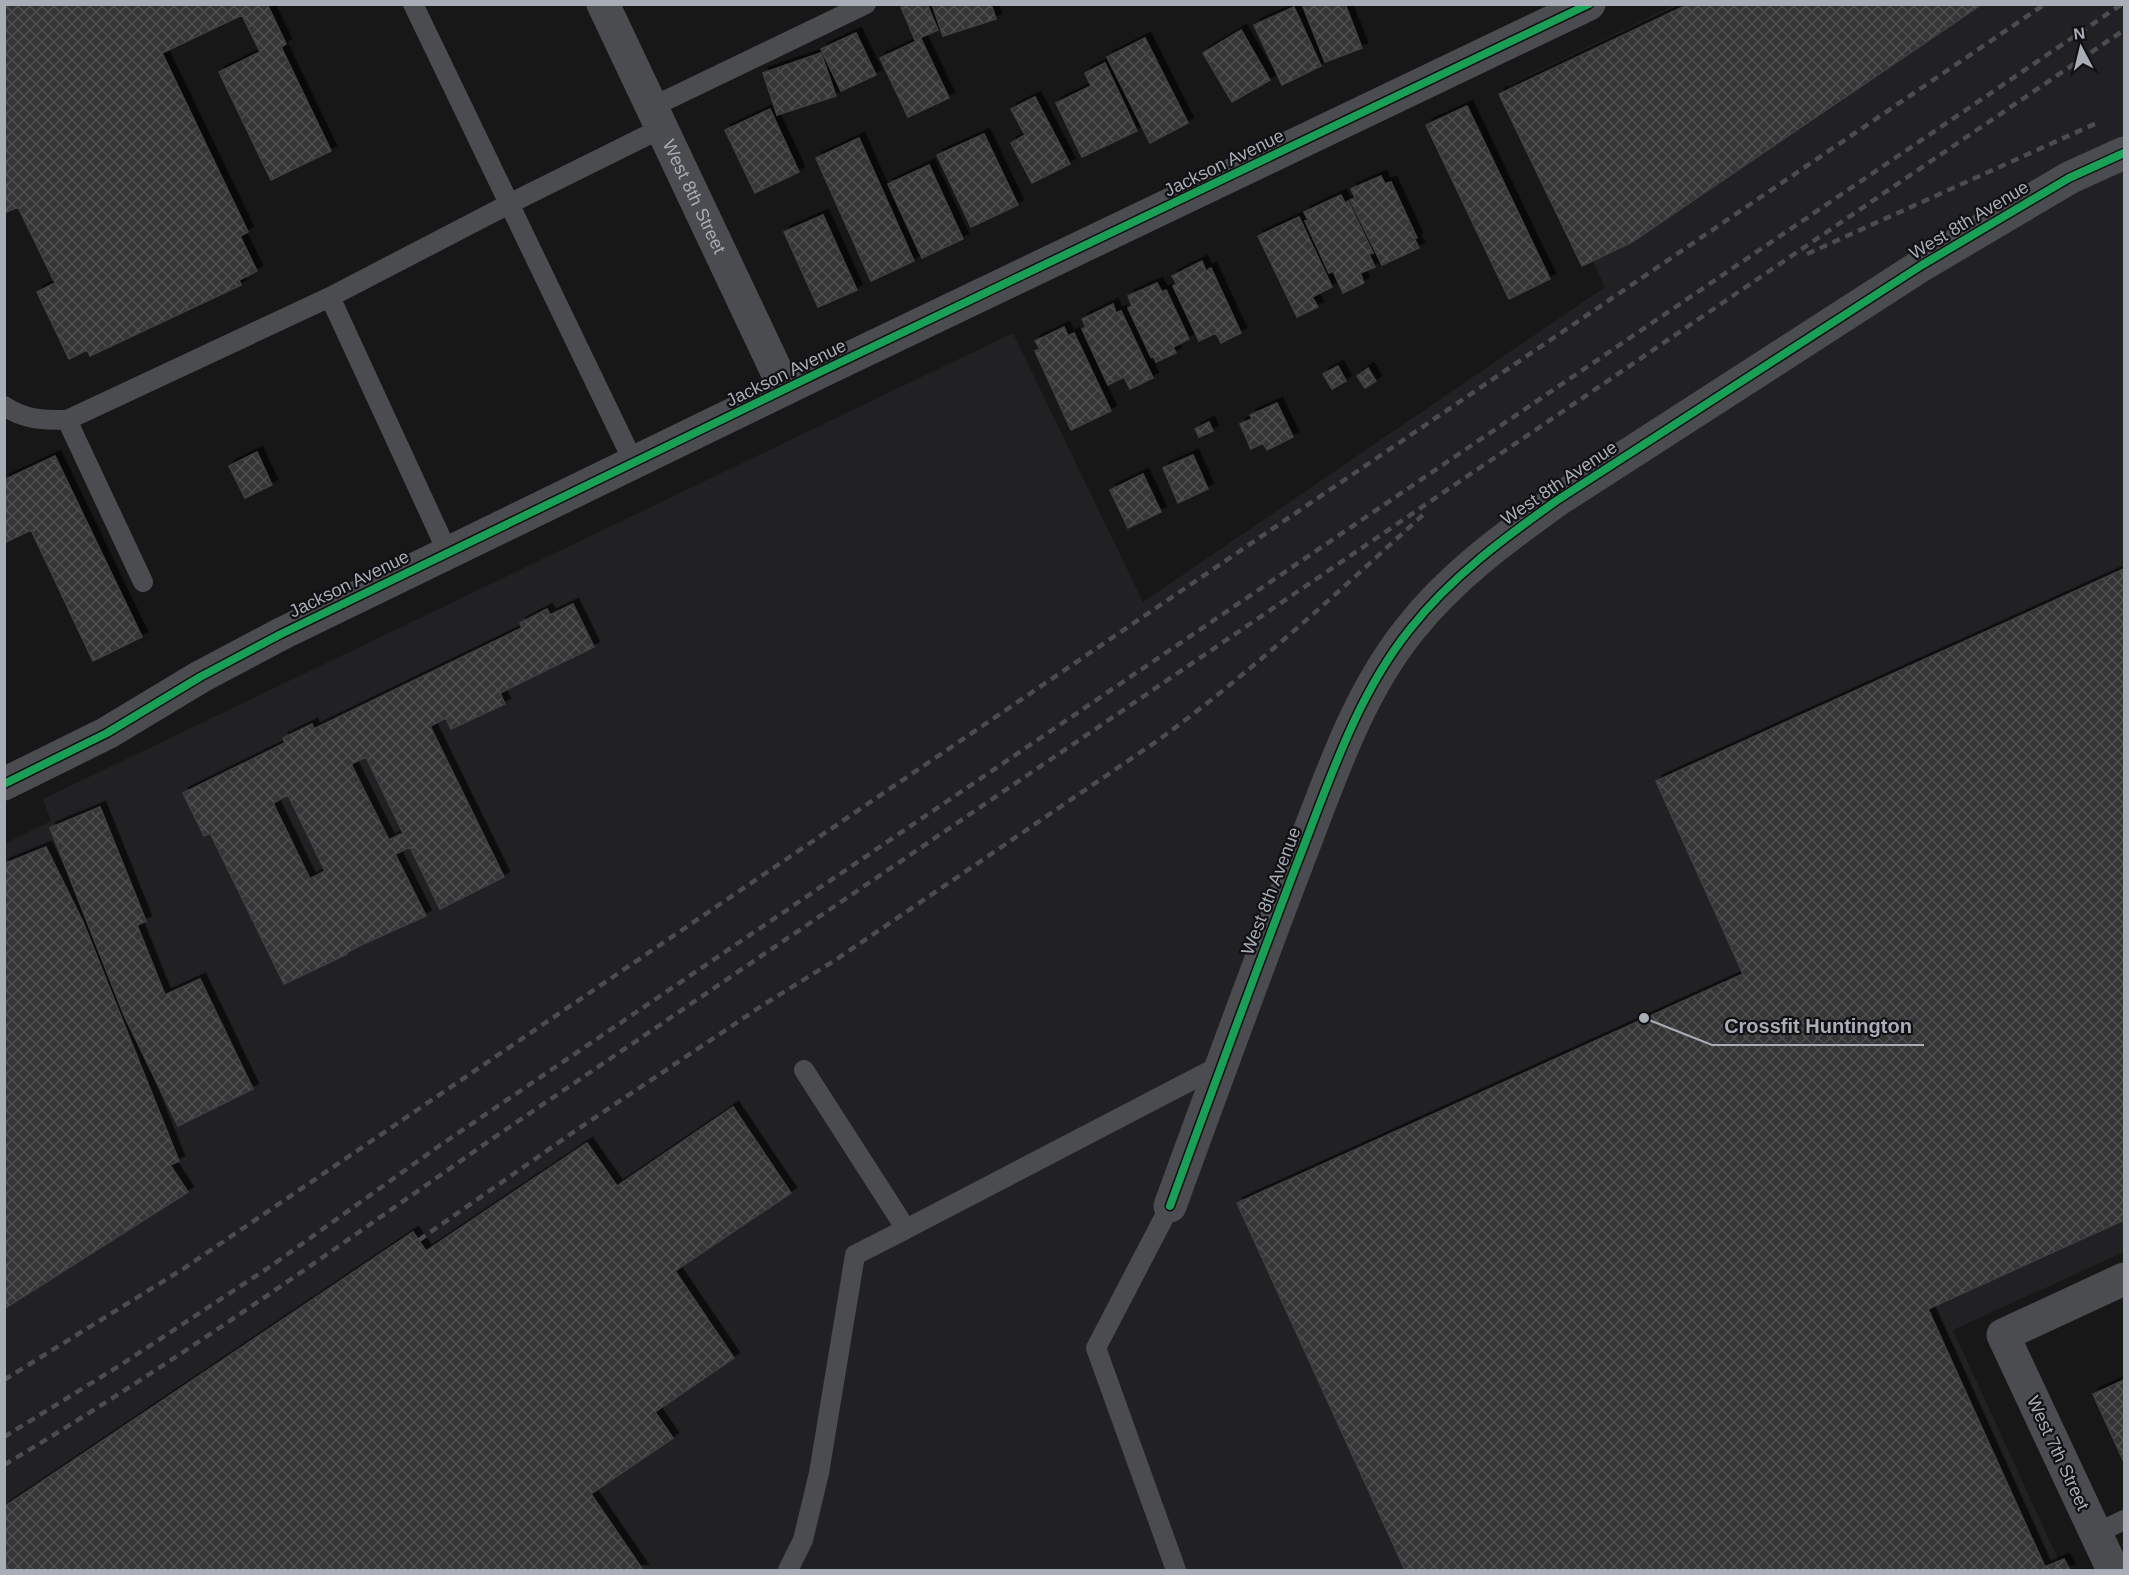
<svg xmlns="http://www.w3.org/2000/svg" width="2129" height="1575" viewBox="0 0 2129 1575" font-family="Arial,sans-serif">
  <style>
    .built { fill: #212123 }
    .building { fill: url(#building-cross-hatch); stroke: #3f4043; stroke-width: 1.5; fill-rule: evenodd; filter: url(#shadow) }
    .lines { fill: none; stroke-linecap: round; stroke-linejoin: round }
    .service { stroke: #4b4c50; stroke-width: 20 }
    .minor { stroke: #4b4c50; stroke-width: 33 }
    .rail { stroke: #4b4c4f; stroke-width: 4.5; stroke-dasharray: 8 6; stroke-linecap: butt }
    .cycleway-casing { stroke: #111113; stroke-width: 11 }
    .cycleway { stroke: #1a9f57; stroke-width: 8 }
    .labels { text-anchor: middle; stroke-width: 4.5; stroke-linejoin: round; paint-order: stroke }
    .street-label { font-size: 18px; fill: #a8adb8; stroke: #111113 }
    .leader { fill: none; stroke: #a8adb8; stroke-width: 2 }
    .callout-dot { fill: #a8adb8; stroke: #111113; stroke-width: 2 }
    .callout-label { font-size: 20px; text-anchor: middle; font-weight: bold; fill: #a8adb8; stroke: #111113; stroke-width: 4.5; stroke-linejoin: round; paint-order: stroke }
  </style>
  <defs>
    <pattern id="building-cross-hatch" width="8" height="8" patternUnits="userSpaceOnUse" patternTransform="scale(1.5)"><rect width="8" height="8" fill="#353536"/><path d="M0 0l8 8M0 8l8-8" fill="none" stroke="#4f5051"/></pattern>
    <filter id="shadow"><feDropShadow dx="5.5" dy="-5.5" stdDeviation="0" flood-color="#0009"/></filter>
  </defs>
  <rect width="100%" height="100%" fill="#171717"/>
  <!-- built -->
  <path class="built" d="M1675,5h449v1247l-171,78 110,240h-2058l-1,-726 47,-23 -8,-22 970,-466 130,269 462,-315 -97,-202z"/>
  <!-- building -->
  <path class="building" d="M4,4h263l19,40 -5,3 50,104 -60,29 -52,-108 41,-20 -18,-37 -80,38 86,179 -8,4 17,35 -18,9 2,5 -151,71 -3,-6 -18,9 -32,-67 18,-9 -37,-76 -14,6z
    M907,4h20l11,26 -23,10 -14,-33z
    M932,4h59l5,15 -53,17z
    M1302,4h43l17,44 -37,14z
    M1689,4h293l-350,238 -50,24 -83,-172z
    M1294,7l27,59 -39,19 -28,-60z
    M1241,30l29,50 -38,22 -29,-49z
    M856,33l20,42 -35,16 -20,-42z
    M1145,38l43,85 -38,20 -43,-86z
    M921,39l28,59 -41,19 -28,-59z
    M821,53l15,43 -59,19 -14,-42z
    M1105,63l32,68 -55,26 -26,-54 35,-17 -6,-13z
    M1035,97l35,67 -38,19 -21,-40 14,-8 -14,-26z
    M1467,106l83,173 -41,20 -83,-174z
    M770,109l29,63 -44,21 -30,-63z
    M984,134l34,71 -47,22 -34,-72z
    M859,138l55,123 -43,20 -55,-123z
    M929,165l34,74 -41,19 -34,-74z
    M1381,176l4,8 6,-2 26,56h-3l5,10 -37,17 -32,-65 5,-2 -4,-9z
    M1341,195l4,8 3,-2 25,52 -4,1 6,13 -15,6 4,10 -21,10 -10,-22 -4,2 -24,-52 3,-1 -4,-8z
    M823,215l34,75 -39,17 -34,-75z
    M1299,217l33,70 -20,10 6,10 -21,10 -39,-81z
    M1202,261l4,10 5,-3 30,65 -20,10 -5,-10 -17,8 -26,-55 4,-2 -5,-8z
    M1157,283l5,9 4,-2 23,49 -16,8 3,6 -20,9 -3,-6 -2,1 -23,-49 4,-2 -4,-10z
    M1113,304l3,9 5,-2 32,67 -23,11 -6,-12 -16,8 -26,-56 4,-2 -4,-8z
    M1064,327l4,9 6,-3 37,78 -40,19 -36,-79 5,-2 -5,-8z
    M1338,366l8,15 -14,8 -9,-15z
    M1368,368l8,13 -11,7 -8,-12z
    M1277,403l16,34 -26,13 -4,-7 -12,6 -11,-25 12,-5 -2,-4z
    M1209,422l4,9 -14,6 -4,-8z
    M257,452l15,33 -27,13 -16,-32z
    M1193,455l15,34 -30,14 -15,-35z
    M55,456l87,181 -49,24 -62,-131 -27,13v-63z
    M1143,474l18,38 -33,16 -18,-38z
    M2124,569v651l-196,89 117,258 19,-8 6,11h-665l-168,-367 506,-229 -87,-193z
    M573,604l21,43 -94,46 5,11 -54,25 -5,-11 -16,8 74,151 -64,32 -30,-62 -15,7 31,62 -65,29 -15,8 1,1 -63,30 -74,-151 -6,3 -21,-43 102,-50 -2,-5 29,-14 2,5 208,-101 -2,-5 27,-14 3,6zM366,757l37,76 -14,7 -38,-76zM288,795l37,76 -15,8 -37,-76z
    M100,807l46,114 -9,4 28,70 35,-16 53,110 -75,37 -54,-111 -74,-187z
    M46,847l37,75 96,239 -9,4 18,27 -184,117v-445z
    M733,1107l58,86 -116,78 59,87 -79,54 18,26 -82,56 52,76h-639v-63l409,-275 13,19 161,-108 30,43z
    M2124,1380v80h-1l-30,-66z"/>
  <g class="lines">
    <!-- service -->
    <path class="service" d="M413,4l221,459
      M652,107l214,-103
      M330,297l118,256
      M4,406c20,14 40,14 63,14
      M143,582l-76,-162 263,-123 179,-93 153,-76
      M804,1070l102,159 315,-164
      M1170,1206l-74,142 80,222
      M2095,1534l29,-14
      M788,1570l15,-30 16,-67 36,-218 51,-26"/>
    <!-- minor -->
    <g class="minor">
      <path id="s1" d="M603,4l182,385"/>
      <path d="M4,784l103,-51 93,-56 81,-43 539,-262 769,-368"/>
      <path d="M1170,1206c42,-115 84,-230 128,-345 31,-79 58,-165 112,-232 41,-52 93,-90 146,-128l366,-236 147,-87 55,-25"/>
      <path d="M2113,1570l-110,-235 121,-56"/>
    </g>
    <!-- rail -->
    <path class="rail" d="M1807,254l292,-132
      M419,1240l156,-109 188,-126 74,-46 320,-218c95,-69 181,-149 268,-228
      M4,1380l179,-111 1862,-1265
      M4,1437l115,-71 152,-100 168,-120 1683,-1142
      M4,1465c168,-100 328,-214 488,-326l1632,-1109"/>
    <!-- cycleway casing -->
    <g class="cycleway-casing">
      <path id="cycleway" d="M4,784l103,-51 93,-56 81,-43 539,-262 769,-368
        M1170,1206c42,-115 84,-230 128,-345 31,-79 58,-165 112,-232 41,-52 93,-90 146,-128l366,-236 147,-87 55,-25"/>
    </g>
    <!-- cycleway -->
    <use href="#cycleway" class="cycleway"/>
  </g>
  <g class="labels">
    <!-- street labels -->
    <g class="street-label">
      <text transform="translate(1224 163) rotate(-26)" y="6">Jackson Avenue</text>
      <text dy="6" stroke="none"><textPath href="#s1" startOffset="213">West 8th Street</textPath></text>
      <text transform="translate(1969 220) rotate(-31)" y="6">West 8th Avenue</text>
      <text transform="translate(786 373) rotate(-26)" y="6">Jackson Avenue</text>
      <text transform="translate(1559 483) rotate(-34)" y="6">West 8th Avenue</text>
      <text transform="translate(349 584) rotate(-26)" y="6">Jackson Avenue</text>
      <text transform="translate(1271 891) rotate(-69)" y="6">West 8th Avenue</text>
      <text transform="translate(2058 1453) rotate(65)" y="6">West 7th Street</text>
    </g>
  </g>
  <!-- callouts -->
  <path class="leader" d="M1644 1018L1712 1045H1924"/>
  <circle class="callout-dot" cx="1644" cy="1018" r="6"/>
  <g class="callout-label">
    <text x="1818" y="1033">Crossfit Huntington</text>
  </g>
  <!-- border -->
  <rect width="2129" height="1575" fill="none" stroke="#a8adb8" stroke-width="12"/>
  <!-- north arrow -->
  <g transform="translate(2081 48) rotate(353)" stroke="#111113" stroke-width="4.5" paint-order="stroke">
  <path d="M0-4.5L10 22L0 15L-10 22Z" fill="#a8adb8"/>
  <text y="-9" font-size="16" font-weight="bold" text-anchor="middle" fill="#a8adb8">N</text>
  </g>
</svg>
